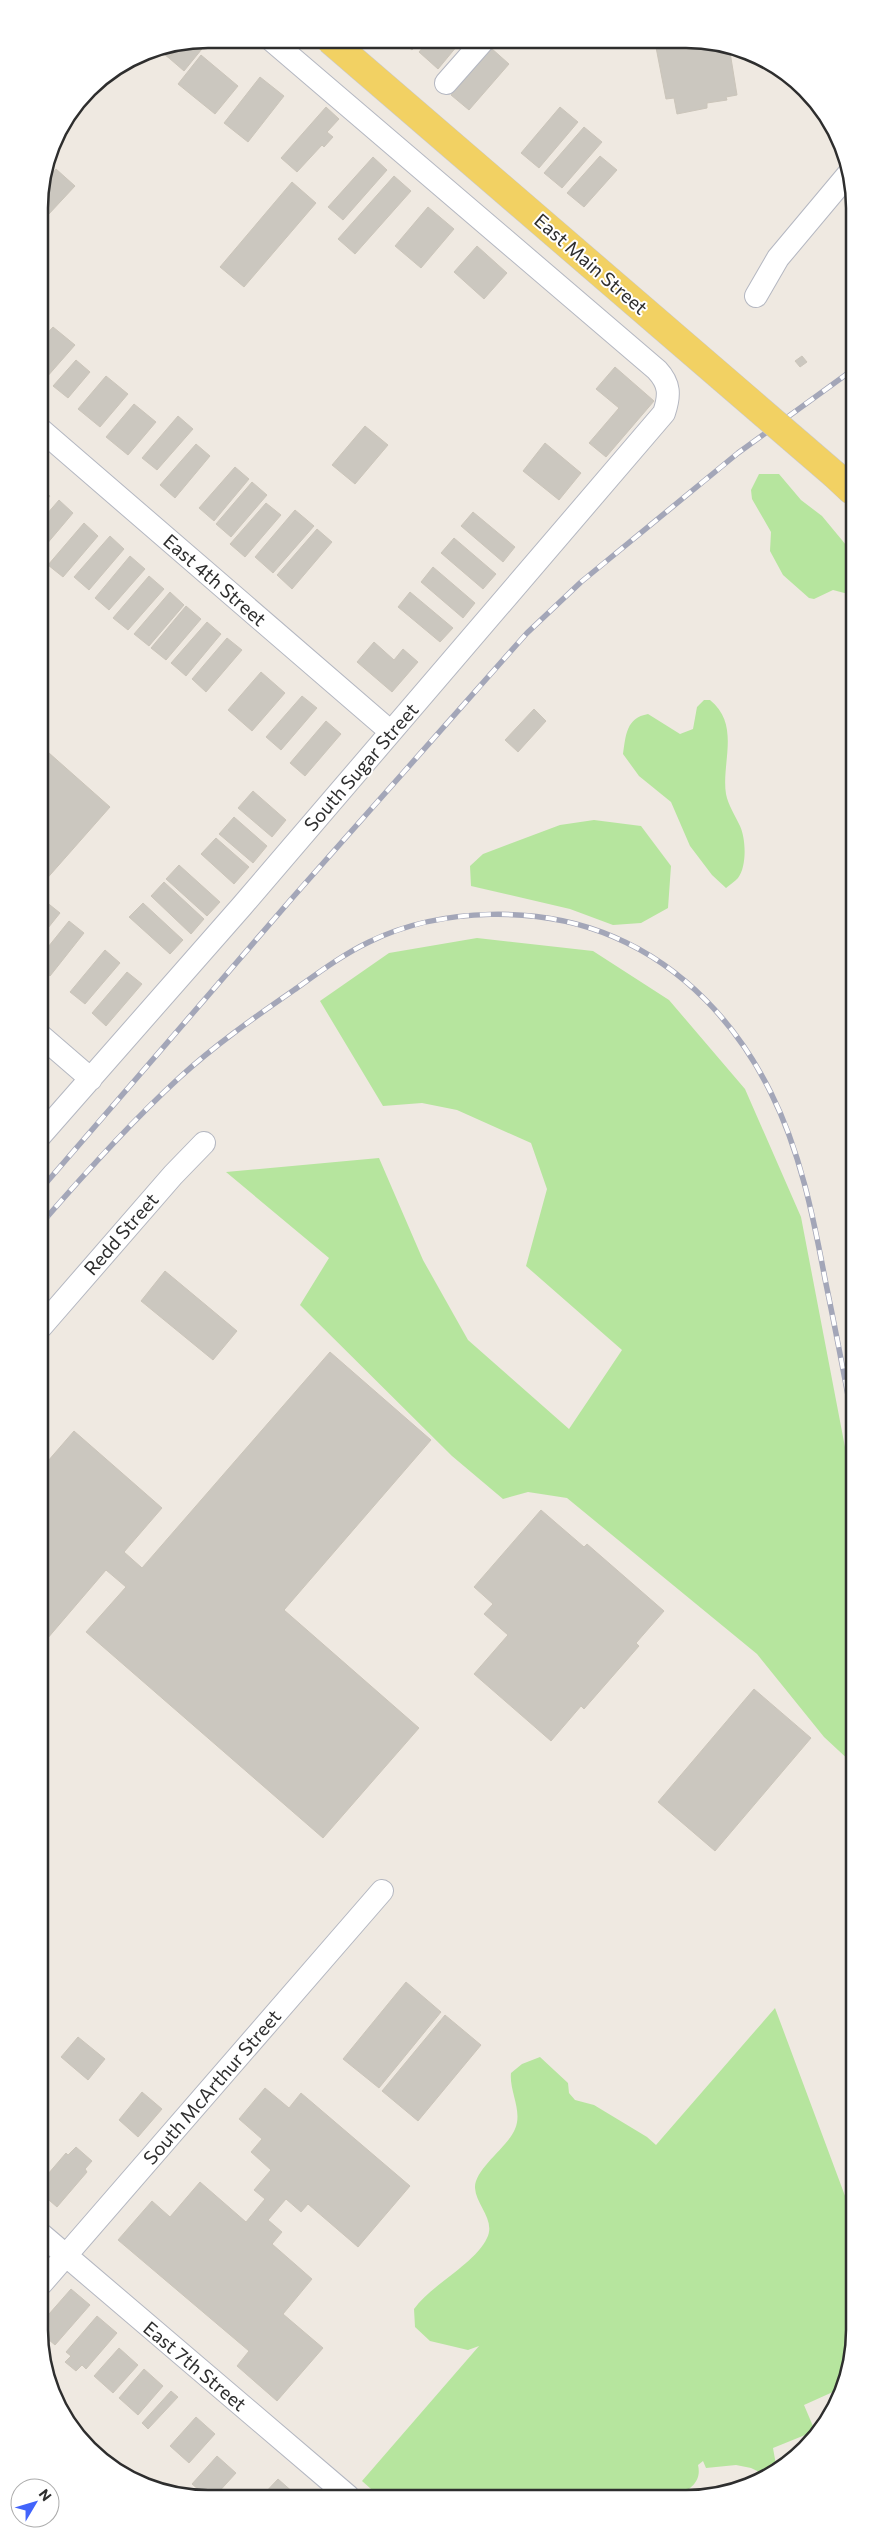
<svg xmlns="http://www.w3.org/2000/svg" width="893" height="2538" viewBox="0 0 893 2538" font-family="Commissioner,sans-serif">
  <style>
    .green { fill: #b6e59e }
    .building { fill: #cbc7bf; stroke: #cbc5ba }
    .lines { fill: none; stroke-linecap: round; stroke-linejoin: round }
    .street-casing { stroke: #b4b7c1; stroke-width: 24 }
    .primary-casing { stroke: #c9c9c9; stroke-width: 29 }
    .street { stroke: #fff; stroke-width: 22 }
    .primary { stroke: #f2d163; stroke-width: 28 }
    .rail-casing { stroke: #a3a6b8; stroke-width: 5.5 }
    .rail { stroke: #fff; stroke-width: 4; stroke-dasharray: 11; stroke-linecap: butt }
    .primary-bridge-casing { stroke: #c9c9c9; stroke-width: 29; stroke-linecap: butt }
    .primary-bridge { stroke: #f2d163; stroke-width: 28 }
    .labels { text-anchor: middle; stroke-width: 4; stroke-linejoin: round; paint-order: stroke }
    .street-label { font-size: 19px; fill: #2e2e2e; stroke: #fff }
    .rim { fill: none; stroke: #2e2e2e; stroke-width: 2.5 }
  </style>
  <rect width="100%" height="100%" fill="#efe9e1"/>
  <!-- green -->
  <path class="green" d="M759,474h20l22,26 21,16 29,35 1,44 -19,-5 -19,9 -5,-1 -26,-23 -13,-24 1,-19 -19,-33 -1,-9z
    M704,700h6c31,25 11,63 16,94 2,11 9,21 14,32 6,13 7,40 -2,52 -3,3 -8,7 -12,10l-14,-13 -22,-29 -19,-44 -32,-26 -16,-22c3,-19 3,-36 25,-40l32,20 13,-5 4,-22z
    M594,820l47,6 30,40 -3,42 -27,15 -28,2 -43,-16 -99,-23 -1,-20 13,-12 77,-29z
    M477,938l116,13 76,49 76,89 56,128 52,272v279l-1,-5 -28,-26 -67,-83 -190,-156 -39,-6 -25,7 -51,-43 -152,-151 29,-47 -103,-86 153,-14 44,102 45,80 101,89 53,-79 -96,-84 21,-77 -16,-46 -74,-33 -35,-7 -39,3 -63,-105 69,-48z
    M775,2008l79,212v122l-15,57 -4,-8 -31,14 11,26 -42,17 3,17 -2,9 -4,3 -19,-9 -15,-3 -30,3 -3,-7 -5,4c4,17 -8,25 -23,31h-296l-17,-15 117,-135 -11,4 -38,-9 -15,-14 -1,-18c18,-25 61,-45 73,-71 9,-18 -11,-33 -12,-50 -1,-19 33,-41 40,-59 8,-18 -6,-38 -4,-56l11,-9 18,-7 28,26 1,10 6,7 19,5 53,32 9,8z"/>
  <!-- building -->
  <path class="building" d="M210,39l-26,32 -15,-13 12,-14z
    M400,40h21l-9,10z
    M429,40h33l-24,29 -19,-17z
    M655,42h64l10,4 8,49 -11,2 1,3 -20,3v5l-30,6 -3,-16 -8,1z
    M181,44l-12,14 -12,-9z
    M491,48l18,16 -40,46 -18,-15z
    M201,55l37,31 -23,28 -37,-30z
    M260,77l24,19 -36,46 -24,-19z
    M326,107l13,12 -12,13 6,5 -9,10 -2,-2 -25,27 -16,-14z
    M560,107l18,15 -39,46 -18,-15z
    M584,127l18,15 -40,46 -18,-15z
    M600,156l17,14 -33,37 -17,-14z
    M373,157l14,13 -44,50 -15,-13z
    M56,169l19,17 -27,29 -9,-8v-11l3,-11z
    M394,176l17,15 -56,63 -17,-15z
    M292,182l24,21 -72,84 -24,-20z
    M428,207l26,22 -33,39 -26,-22z
    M477,246l30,27 -23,26 -30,-27z
    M53,327l22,18 -29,33 -7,-5v-31z
    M802,356l5,6 -7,5 -5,-6z
    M76,360l14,12 -22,26 -15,-12z
    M615,367l39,34 -48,56 -17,-14 30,-35 -23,-19z
    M106,376l22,18 -28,33 -22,-18z
    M134,404l22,18 -28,33 -22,-18z
    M178,416l15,13 -36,41 -15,-12z
    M365,426l23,19 -33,39 -23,-19z
    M545,443l36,30 -22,27 -36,-29z
    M196,444l14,12 -35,42 -15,-13z
    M235,467l14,12 -35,42 -15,-13z
    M252,482l15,13 -36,42 -15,-13z
    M40,487l10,9 -10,12z
    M59,500l14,13 -33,39v-30z
    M266,503l15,12 -36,42 -15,-13z
    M295,510l19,16 -41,47 -18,-16z
    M473,512l42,35 -12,15 -42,-36z
    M84,523l14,13 -35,41 -15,-12z
    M317,529l15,13 -40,47 -15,-14z
    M110,536l14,13 -35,41 -15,-13z
    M454,538l42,36 -13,15 -42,-36z
    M130,556l15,13 -36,41 -14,-12z
    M433,567l42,36 -12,15 -42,-36z
    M149,576l15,13 -36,41 -15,-12z
    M170,592l14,13 -35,41 -15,-12z
    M410,592l43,36 -13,14 -42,-35z
    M186,606l15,13 -35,41 -15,-12z
    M207,622l14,12 -35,42 -15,-13z
    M227,638l15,12 -36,42 -14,-13z
    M374,642l20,18 9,-11 15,13 -26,30 -35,-30z
    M261,672l24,21 -33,38 -24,-21z
    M302,696l15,12 -36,42 -15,-13z
    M534,709l12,12 -28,31 -13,-12z
    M326,721l15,13 -36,42 -15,-13z
    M40,745l70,62 -67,76 -3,-2z
    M253,791l33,29 -14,17 -34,-29z
    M234,817l33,29 -14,17 -34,-29z
    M216,838l33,29 -15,17 -33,-30z
    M179,865l41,37 -13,14 -41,-37z
    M164,882l40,37 -13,15 -40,-38z
    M45,901l15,12 -20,25v-31z
    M143,903l40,37 -13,14 -41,-37z
    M69,921l15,12 -34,43 -10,-8v-11z
    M105,950l15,13 -35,41 -15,-12z
    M127,972l15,12 -36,42 -14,-13z
    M165,1271l72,60 -24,29 -72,-59z
    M330,1352l101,88 -147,170 135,118 -96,110 -237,-206 40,-45 -20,-17 -65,76v-177l33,-38 88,77 -38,44 18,16z
    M541,1510l43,37 3,-3 77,67 -28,32 3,3 -55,63 -3,-3 -30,35 -77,-67 34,-39 -24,-21 9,-10 -19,-17z
    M754,1689l57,49 -96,113 -57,-49z
    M406,1982l35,30 -62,76 -36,-29z
    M445,2015l36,30 -63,76 -36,-30z
    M78,2037l27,22 -17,21 -27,-23z
    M265,2088l24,20 12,-15 109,93 -52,61 -50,-43 -7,8 -15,-13 -18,21 14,12 -10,12 40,35 -29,35 40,34 -46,53 -40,-35 12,-15 -131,-111 34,-39 18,16 30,-35 46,40 19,-23 -11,-9 17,-20 -20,-18 11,-13 -23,-20z
    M142,2092l20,17 -24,28 -19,-17z
    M42,2108l7,7 -7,7z
    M76,2147l16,14 -7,8 2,3 -30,35 -15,-13v-13l24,-28 2,2z
    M71,2289l19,16 -35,40 -13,-11v-12z
    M97,2316l20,17 -31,36 -4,-4 -6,6 -11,-9 6,-6 -5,-4z
    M119,2348l19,17 -25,28 -19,-17z
    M144,2369l19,17 -25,29 -19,-17z
    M171,2391l7,6 -30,32 -6,-6z
    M53,2393l10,9 -5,6z
    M196,2417l19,17 -26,29 -19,-17z
    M217,2456l19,17 -21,23h-9l-14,-12z
    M278,2479l17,15 -33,2z"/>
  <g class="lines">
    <!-- street casing -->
    <g class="street-casing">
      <path id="street" d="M446,83l37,-42
        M756,296l22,-38 72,-86
        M39,428l352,304
        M40,1035l51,44
        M40,1136l202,-230 422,-493c6,-18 6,-29 -7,-43l-387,-331
        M41,1327l132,-152 31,-32
        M42,2235l306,261
        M42,2283l340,-392"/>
    </g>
    <!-- primary casing -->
    <g class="primary-casing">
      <path id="primary" d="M835,475l16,15"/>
    </g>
    <!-- street -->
    <use href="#street" class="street"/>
    <!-- primary -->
    <use href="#primary" class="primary"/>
    <!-- rail casing -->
    <g class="rail-casing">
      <path id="rail" d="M40,1190l254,-294 233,-263 54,-51 157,-129 113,-82
        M41,1224c44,-51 89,-101 138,-146 36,-33 76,-61 115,-88 24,-17 48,-35 75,-48 71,-35 172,-37 245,-5 70,30 123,87 157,156 29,58 42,122 54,186 10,48 19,95 28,143"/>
    </g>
    <!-- rail -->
    <use href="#rail" class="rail"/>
    <!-- primary-bridge casing -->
    <g class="primary-bridge-casing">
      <path id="primary-bridge" d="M330,40l505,435"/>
    </g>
    <!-- primary-bridge -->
    <use href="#primary-bridge" class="primary-bridge"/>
  </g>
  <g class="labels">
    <!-- street labels -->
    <g class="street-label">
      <text transform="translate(591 264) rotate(41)" y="7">East Main Street</text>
      <text transform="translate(215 580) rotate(41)" y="7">East 4th Street</text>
      <text transform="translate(361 767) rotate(-49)" y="7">South Sugar Street</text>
      <text transform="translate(121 1234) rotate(-49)" y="7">Redd Street</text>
      <text transform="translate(212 2087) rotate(-49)" y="7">South McArthur Street</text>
      <text transform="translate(195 2366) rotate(40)" y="7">East 7th Street</text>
    </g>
  </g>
  <!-- crop -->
  <path d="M0 0H893V2538H0ZM208 48H686A160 160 0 0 1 846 208V2330A160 160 0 0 1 686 2490H208A160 160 0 0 1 48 2330V208A160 160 0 0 1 208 48Z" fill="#fff" fill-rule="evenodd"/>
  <path class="rim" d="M208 48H686A160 160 0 0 1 846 208V2330A160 160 0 0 1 686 2490H208A160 160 0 0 1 48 2330V208A160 160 0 0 1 208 48Z"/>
  <!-- north arrow -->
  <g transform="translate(35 2503) rotate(52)"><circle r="24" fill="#ffffff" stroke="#ababab"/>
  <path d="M0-4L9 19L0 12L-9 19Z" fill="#4264fb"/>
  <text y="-8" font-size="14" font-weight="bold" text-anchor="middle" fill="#2e2e2e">N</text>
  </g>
</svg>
